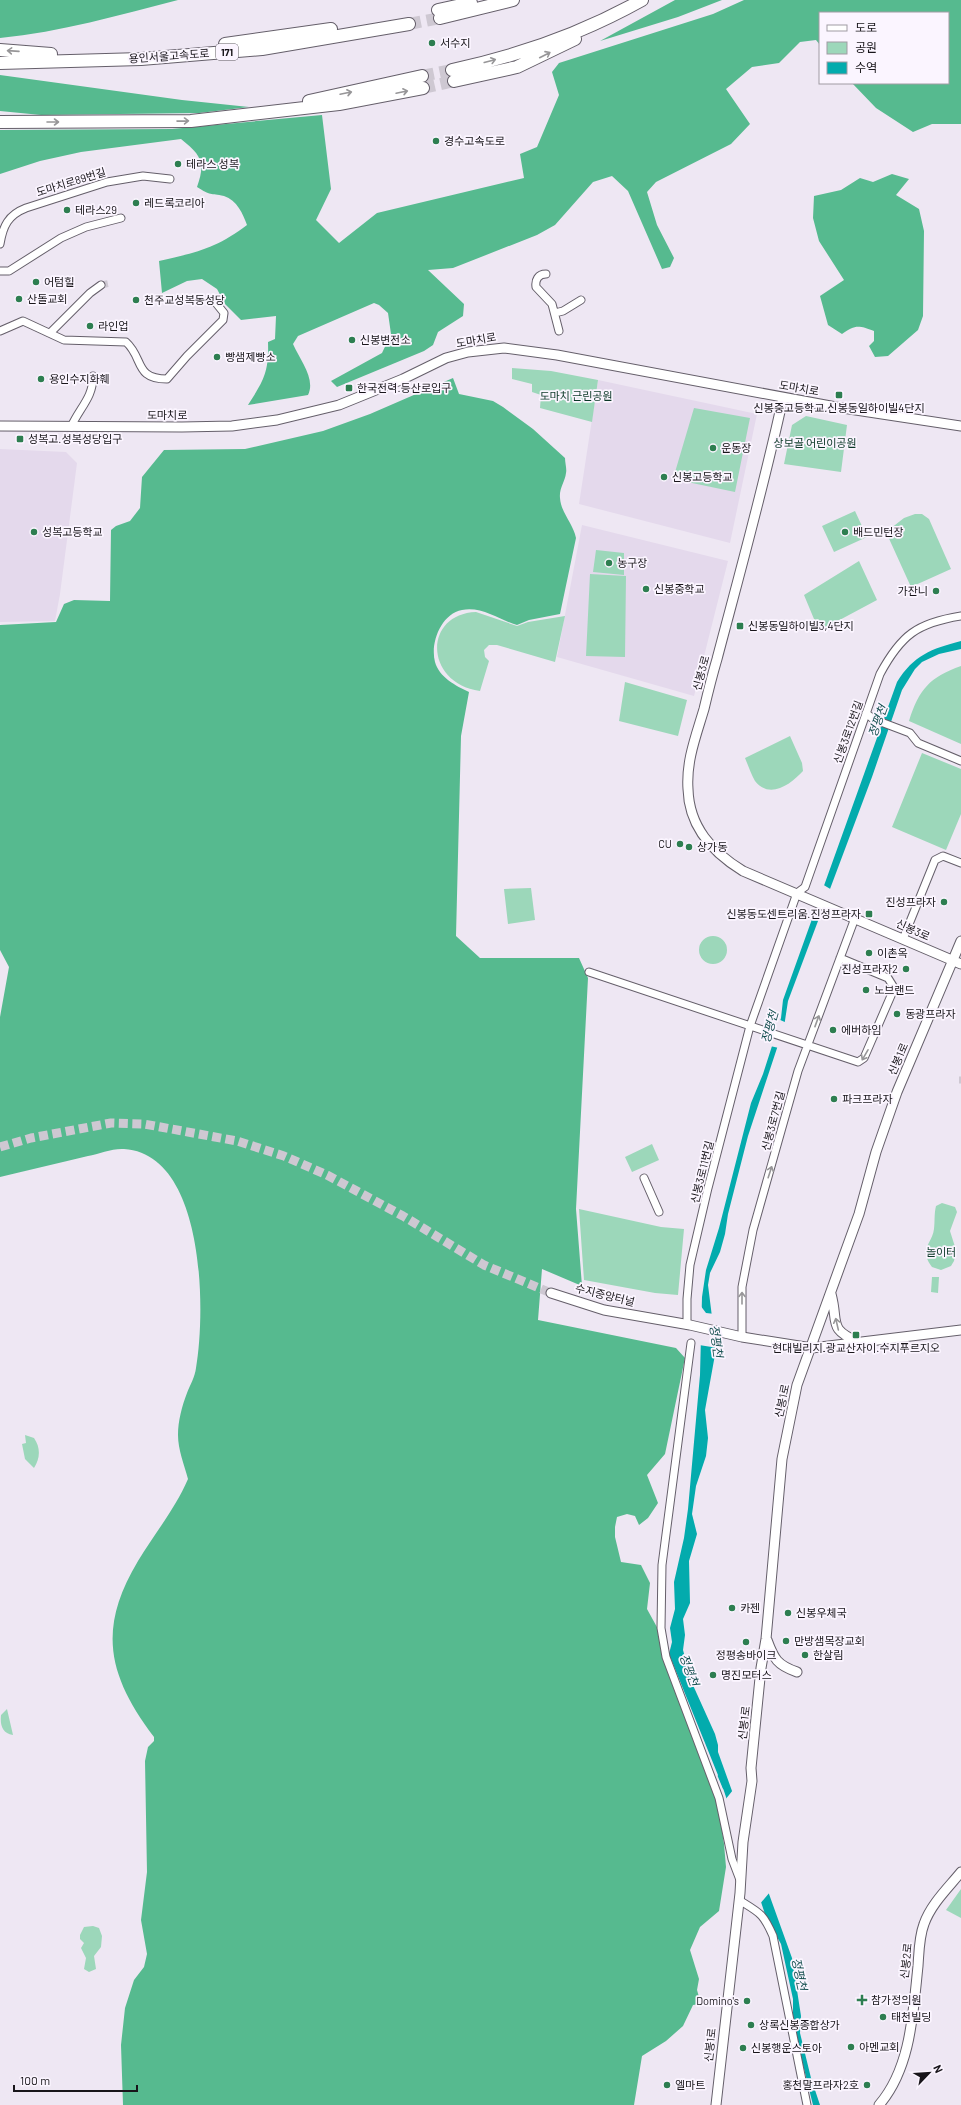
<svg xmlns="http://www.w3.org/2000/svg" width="961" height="2105" viewBox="0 0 961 2105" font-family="Barlow,'Noto Sans KR',sans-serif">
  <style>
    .built { fill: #e4d9ec }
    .green { fill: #9cd7ba }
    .forest { fill: #56ba8f }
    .water { fill: #03abad }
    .pier { fill: #eee7f3 }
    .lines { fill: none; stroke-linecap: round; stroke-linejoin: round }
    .stream { stroke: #03abad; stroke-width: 2.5 }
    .street-tunnel { stroke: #cec8d2; stroke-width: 7; stroke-dasharray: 7 3.5; stroke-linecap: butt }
    .secondary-tunnel { stroke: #cec8d2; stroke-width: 9; stroke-dasharray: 9 4.5; stroke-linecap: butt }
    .highway-tunnel { stroke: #cec8d2; stroke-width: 12; stroke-dasharray: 12 6; stroke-linecap: butt }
    .street-casing { stroke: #655f6a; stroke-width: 9 }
    .secondary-casing { stroke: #655f6a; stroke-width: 11 }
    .highway-casing { stroke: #655f6a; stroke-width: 14 }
    .street { stroke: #fff; stroke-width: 7 }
    .secondary { stroke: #fff; stroke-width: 9 }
    .highway { stroke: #fff; stroke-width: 12 }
    .oneway { stroke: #979698 }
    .poi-dot { fill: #2d7e50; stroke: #fbf5ff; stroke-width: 1.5 }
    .labels { text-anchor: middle; stroke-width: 3.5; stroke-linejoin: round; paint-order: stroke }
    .shield { fill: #fbf5ff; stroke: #5c585f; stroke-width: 1 }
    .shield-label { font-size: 10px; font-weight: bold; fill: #18151a }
    .poi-label { font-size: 11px; fill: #18151a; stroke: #fbf5ff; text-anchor: start }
    .street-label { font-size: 11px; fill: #18151a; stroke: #fbf5ff }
    .park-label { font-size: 11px; fill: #0b3827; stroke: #fbf5ff }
    .water-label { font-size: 12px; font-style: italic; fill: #165050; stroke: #fbf5ff }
  </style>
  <rect width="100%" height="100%" fill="#eee7f3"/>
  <!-- built -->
  <path class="built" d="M598,380l159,34 -27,129 -151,-39z
    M0,449l66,3 11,11 -17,131 -5,27 -55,1z
    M582,525l146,36 -34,135 -137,-39z"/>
  <!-- green -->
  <path class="green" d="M512,368l39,3 47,9 -6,42 -52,-14 1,-13 -9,-3v-8l-20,-5z
    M694,408l56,10 -15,74 -62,-13z
    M806,416l41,9 -6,47 -57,-8 8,-39z
    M855,511l12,26 -33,15 -12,-26z
    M915,514h7l7,5 22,50 -40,18 -25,-55 18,-14z
    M596,550l28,3v22l-31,-3z
    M859,561l18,39 -58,31 -15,-36z
    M590,574l36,2 -1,81 -39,-1z
    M476,612l41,14 11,-4 37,-6 -10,46 -58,-17h-8l-5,5 1,7 4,4 -9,30c-56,-8 -57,-77 -4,-79z
    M961,666v78l-52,-23c10,-32 21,-44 52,-55z
    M625,682l62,18 -9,36 -59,-15z
    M790,736l12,27 1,8c-12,13 -33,29 -48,10 -4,-7 -7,-16 -10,-23z
    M922,753l39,16v45l-15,36 -54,-23z
    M531,888l4,32 -27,4 -4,-35z
    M699 950a14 14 0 1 1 28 0a14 14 0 1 1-28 0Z
    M652,1144l7,16 -27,12 -7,-15z
    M942,1203l13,4 2,5 -7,19 6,19 -2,11 -3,5 -10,4 -9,-3c-14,-19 0,-22 2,-38 1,-8 0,-15 2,-23z
    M579,1209l82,18 23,2 -6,66 -23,-2 -71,-13z
    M932,1277h7l-1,16 -7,-1z
    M25,1435l9,3c7,10 6,21 0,30l-9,-9 -3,-15 4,-1z
    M7,1709l6,26c-11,-2 -13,-10 -12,-20z
    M961,1889v29l-15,-8z
    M93,1926l6,2 3,8 -1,11 -7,9 2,13 -7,3 -5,-3 2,-11 -5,-10 3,-5 -4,-4v-4l4,-8z"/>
  <!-- forest -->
  <path class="forest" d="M0,0h178c-59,15 -117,32 -178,38z
    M675,0h47l-44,17 -78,24z
    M744,0h217v124h-29l-19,8 -37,-24 -24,-25h96v-70h-128v32l-4,-5 -16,2 -21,21 -27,4 -26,22 24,35 -19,20 -75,38 -9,10 10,33 17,33 -4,9 -8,2 -34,-78 -16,-15 -19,6 -38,43 -18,10 -84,33 -25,2 36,34 -1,12 -25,16 -5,13 -9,6 -87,36 -6,-6 51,-28 9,-19 -3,-21 -9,-8 -5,-2 -76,33 -5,8c7,16 23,35 15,51l-60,10c16,-25 21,-33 20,-63l7,-3 1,-23 -35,4 -16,-16 -8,-15 -15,-10 -15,2 -25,12 -3,-32c36,-8 58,-13 88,-36 -4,-11 -10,-25 -23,-29 -14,-3 -13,0 -27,-9 9,-25 4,-32 -16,-48l-100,13 -41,9 -40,13v-44l172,-1 150,-14 9,74 -15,31 23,23 38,-30 147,-35 -4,-24 17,-7 22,-52 -7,-23 7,-9 154,-49z
    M0,75l182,25 67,7 -50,6 -158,2 -41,-4z
    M892,174l17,5 -13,16 23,14 5,22 -1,85 -5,14 -30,26 -13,1 -6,-11 5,-5v-10c-16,-6 -19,-6 -32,3l-14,-9 -8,-29 24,-16 -25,-39 -6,-23 1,-22 27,-6 19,-12 13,4z
    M453,378l6,16 34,7 10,6 30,22 32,29c0,5 2,11 1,15 -1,9 -7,15 -6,25 1,15 13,25 16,40l-16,76 -31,6 -12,5c-18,-5 -35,-19 -55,-15 -21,4 -32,33 -27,52 4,15 21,24 34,30l-8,44 -5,200 24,22h99l9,20 -12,231 6,77 -40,-17 -4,51 138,28 9,10 -20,96 -18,21 11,28 -10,15 -9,7 -4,-9 -8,-2 -10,3 -2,10v10l6,25 20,3 9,18 -3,26 11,20 4,28 57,152 5,35 2,23 -7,44 -19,16 -10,23 9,29 -2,11 4,14 -8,1 -10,21 -17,15 -24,15 -8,49h-511l-2,-60 4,-37 9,-28 10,-13 3,-13 -6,-34 6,-48 -2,-111 3,-14 6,-6v-4c-46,-61 -57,-108 -16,-176 17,-28 37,-52 50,-82 -4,-15 -10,-29 -10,-44 0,-14 4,-29 9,-42 3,-8 8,-16 9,-25 10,-58 9,-214 -72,-219 -11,-1 -25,5 -36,7 -29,7 -59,14 -88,21v-160l9,-50 -9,-17v-325l56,-3 8,-18 10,-4 36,1 1,-71 5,-4 14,-5 10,-13 2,-31 22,-27 81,-1 78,-18 47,-17z"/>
  <!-- water -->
  <path class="water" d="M961,641v8l-22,5 -17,8 -7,7 -13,21 -30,87 -84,224 -4,26 -36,109 -20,78 -3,20 -5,18 -10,21 -2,12 8,64 -11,61 3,28 -2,18 -10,30 -4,28 5,20 -8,27 1,42 -7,16 2,16 -2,15 9,33 23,51 3,11v7l74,206 9,58 -1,17 11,45 9,27h-7l-20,-80v-26l-12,-55 -15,-27 -44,-132 -53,-131 3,-12 -2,-14 5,-19 -1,-27 10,-44 4,-29 12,-134 2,-78 4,-27 13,-42 32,-125 12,-29 18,-56 2,-18 114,-318c17,-27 34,-33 64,-41z"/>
  <!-- pier -->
  <path class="pier" d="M822,884l10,6 -11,31 -12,-3z
    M778,1019l9,4 -8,25 -9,-2z
    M700,1305l6,8 9,1 -1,11 4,23 -19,-3z
    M733,1790l37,102 -11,13 -34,-105z"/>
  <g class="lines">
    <!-- stream -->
    <path class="stream" d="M719,1776l5,12"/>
    <!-- street-tunnel -->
    <path class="street-tunnel" d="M101,285l10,-2
      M959,1080h2"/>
    <!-- secondary-tunnel -->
    <path class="secondary-tunnel" d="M0,1147l31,-9 80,-15 33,1 93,17 47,15 43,19 76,41 81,49 67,28"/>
    <!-- highway-tunnel -->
    <path class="highway-tunnel" d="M409,24l31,-6
      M422,76l30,-6
      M423,88l31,-7"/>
    <!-- street casing -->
    <g class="street-casing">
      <path id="street" d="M0,244c3,-18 8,-29 26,-36l81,-26 36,-6 27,3
        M0,271h9l52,-33 25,-11 35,-9
        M546,274c-8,0 -11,6 -10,13l16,17 7,27
        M555,313l8,-2 18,-11
        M0,331l23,-10 41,19 62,2c18,16 8,37 41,37l20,-23 36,-36 1,-7 -8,-10
        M50,333l40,-40 11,-8
        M71,427c9,-20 22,-29 22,-51
        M866,713l7,6 37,14 8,10 43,18
        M903,939l32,-79 8,-4 18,7
        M589,972l269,90 6,-4 29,-67v-5l-5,-8 -48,-20
        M644,1178l15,34
        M687,1325v-26l3,-34 18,-77 42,-162 47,-133 8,-6 75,-213c21,-39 37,-51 81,-58
        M742,1337v-50l11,-57 45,-159 57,-153
        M691,1343l-29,222 -1,63 5,29 53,141 13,61 8,21
        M739,1900c21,13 24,13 34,36l34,169"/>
    </g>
    <!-- secondary casing -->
    <g class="secondary-casing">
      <path id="secondary" d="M783,398c-19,88 -43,174 -66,261 -5,17 -9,33 -13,50 -8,27 -18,52 -16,80 1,38 24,63 55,82l218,93
        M0,426l182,1 50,-1 45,-6 62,-15 64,-26 43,-21 22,-6 36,-4 53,7 279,52 125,19
        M551,1293l53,17 86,15 52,12 70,11 149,-18
        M831,1294c8,29 -4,34 27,48
        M767,1640c7,19 10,25 30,32
        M716,2105l24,-212 3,-51 9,-61 -1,-13 10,-100 5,-29 16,-180 15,-74 62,-171 17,-62 21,-60 64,-151
        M879,2105c32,-37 34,-92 39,-139 1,-14 1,-29 6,-42 7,-20 24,-36 37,-52"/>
    </g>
    <!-- highway casing -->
    <g class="highway-casing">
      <path id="highway" d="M438,10l33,-7
        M440,18l73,-18
        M225,44l106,-15
        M0,50l51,4
        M0,63l141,-4 121,-10 147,-25
        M452,70c66,-14 131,-37 190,-70
        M454,81l63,-14 58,-28
        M309,101l113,-25
        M0,122l191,-1 148,-17 84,-16"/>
    </g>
    <!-- street -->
    <use href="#street" class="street"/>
    <!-- secondary -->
    <use href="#secondary" class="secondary"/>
    <!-- highway -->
    <use href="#highway" class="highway"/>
  </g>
  <!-- one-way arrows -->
  <defs><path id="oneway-shaft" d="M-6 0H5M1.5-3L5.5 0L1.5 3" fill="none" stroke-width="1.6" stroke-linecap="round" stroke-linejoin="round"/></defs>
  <g class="oneway">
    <use href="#oneway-shaft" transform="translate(13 51) rotate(-176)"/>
    <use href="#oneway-shaft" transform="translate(545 55) rotate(-27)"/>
    <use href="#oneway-shaft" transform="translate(490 61) rotate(-15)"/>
    <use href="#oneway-shaft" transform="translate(402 92) rotate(-12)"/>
    <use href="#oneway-shaft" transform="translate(346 93) rotate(-12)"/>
    <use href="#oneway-shaft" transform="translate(183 121) rotate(-1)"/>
    <use href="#oneway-shaft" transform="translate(53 122)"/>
    <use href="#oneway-shaft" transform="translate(817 1021) rotate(-70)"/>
    <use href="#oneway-shaft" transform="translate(865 1055) rotate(120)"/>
    <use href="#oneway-shaft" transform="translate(770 1172) rotate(-72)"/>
    <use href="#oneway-shaft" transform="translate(742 1298) rotate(-90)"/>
    <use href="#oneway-shaft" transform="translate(837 1324) rotate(-103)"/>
  </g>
  <!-- markers -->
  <g class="poi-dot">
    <circle cx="432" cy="43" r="4"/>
    <circle cx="436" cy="141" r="4"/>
    <circle cx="178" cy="164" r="4"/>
    <circle cx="136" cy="203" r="4"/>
    <circle cx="67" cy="210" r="4"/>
    <circle cx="36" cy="282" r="4"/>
    <circle cx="19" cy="299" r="4"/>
    <circle cx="136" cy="300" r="4"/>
    <circle cx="90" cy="326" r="4"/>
    <circle cx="352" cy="340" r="4"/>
    <circle cx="217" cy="357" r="4"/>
    <circle cx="41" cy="379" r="4"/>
    <rect x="345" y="384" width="8" height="8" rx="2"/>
    <rect x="835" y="391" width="8" height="8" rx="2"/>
    <rect x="16" y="435" width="8" height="8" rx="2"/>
    <circle cx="713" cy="448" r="4"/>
    <circle cx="664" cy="477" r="4"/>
    <circle cx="34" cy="532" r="4"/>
    <circle cx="845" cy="532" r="4"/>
    <circle cx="609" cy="563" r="4"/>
    <circle cx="646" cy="589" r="4"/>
    <circle cx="936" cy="591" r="4"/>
    <rect x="736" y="622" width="8" height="8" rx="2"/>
    <circle cx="680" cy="844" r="4"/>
    <circle cx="689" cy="847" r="4"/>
    <circle cx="944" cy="902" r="4"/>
    <rect x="865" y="910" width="8" height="8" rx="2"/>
    <circle cx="869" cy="953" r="4"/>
    <circle cx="906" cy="969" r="4"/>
    <circle cx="866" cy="990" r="4"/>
    <circle cx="897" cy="1014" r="4"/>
    <circle cx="833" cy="1030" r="4"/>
    <circle cx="834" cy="1099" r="4"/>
    <rect x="852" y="1331" width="8" height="8" rx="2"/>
    <circle cx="732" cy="1608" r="4"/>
    <circle cx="788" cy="1613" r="4"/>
    <circle cx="786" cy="1641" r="4"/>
    <circle cx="746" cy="1642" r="4"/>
    <circle cx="805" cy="1655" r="4"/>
    <circle cx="713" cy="1675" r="4"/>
    <path d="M860 1994h4v4h4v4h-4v4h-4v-4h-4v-4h4z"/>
    <circle cx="747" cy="2001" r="4"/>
    <circle cx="883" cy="2017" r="4"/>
    <circle cx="751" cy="2025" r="4"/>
    <circle cx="851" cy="2047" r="4"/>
    <circle cx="743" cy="2048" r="4"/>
    <circle cx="667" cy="2085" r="4"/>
    <circle cx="867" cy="2085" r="4"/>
  </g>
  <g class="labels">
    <!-- shield labels -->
    <rect class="shield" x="216" y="44" width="22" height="16" rx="3"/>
    <g class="shield-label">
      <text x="227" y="56">171</text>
    </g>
    <!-- poi labels -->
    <g class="poi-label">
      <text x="440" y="47">서수지</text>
      <text x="444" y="145">경수고속도로</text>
      <text x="186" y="168">테라스 성복</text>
      <text x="144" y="207">레드록코리아</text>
      <text x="75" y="214">테라스29</text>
      <text x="44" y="286">어텀힐</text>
      <text x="27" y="303">산돌교회</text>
      <text x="144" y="304">천주교성복동성당</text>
      <text x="98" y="330">라인업</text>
      <text x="360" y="344">신봉변전소</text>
      <text x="225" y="361">빵샘제빵소</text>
      <text x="49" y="383">용인수지화훼</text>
      <text x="357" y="392">한국전력.등산로입구</text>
      <text x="839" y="412" text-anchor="middle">신봉중고등학교.신봉동일하이빌4단지</text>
      <text x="28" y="443">성복고.성복성당입구</text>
      <text x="721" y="452">운동장</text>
      <text x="672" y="481">신봉고등학교</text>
      <text x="42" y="536">성복고등학교</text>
      <text x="853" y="536">배드민턴장</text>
      <text x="617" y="567">농구장</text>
      <text x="654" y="593">신봉중학교</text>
      <text x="928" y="595" text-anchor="end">가잔니</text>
      <text x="748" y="630">신봉동일하이빌3,4단지</text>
      <text x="672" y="848" text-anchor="end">CU</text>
      <text x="697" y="851">상가동</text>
      <text x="936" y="906" text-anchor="end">진성프라자</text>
      <text x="861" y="918" text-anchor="end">신봉동도센트리움.진성프라자</text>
      <text x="877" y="957">이촌옥</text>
      <text x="898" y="973" text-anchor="end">진성프라자2</text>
      <text x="874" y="994">노브랜드</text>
      <text x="905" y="1018">동광프라자</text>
      <text x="841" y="1034">에버하임</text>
      <text x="842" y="1103">파크프라자</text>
      <text x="856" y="1352" text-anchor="middle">현대빌리지.광교산자이.수지푸르지오</text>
      <text x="740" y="1612">카젠</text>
      <text x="796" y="1617">신봉우체국</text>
      <text x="794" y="1645">만방샘목장교회</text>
      <text x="746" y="1659" text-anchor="middle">정평송바이크</text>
      <text x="813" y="1659">한살림</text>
      <text x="721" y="1679">명진모터스</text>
      <text x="871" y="2004">참가정의원</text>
      <text x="739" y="2005" text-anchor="end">Domino's</text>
      <text x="891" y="2021">태천빌딩</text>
      <text x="759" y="2029">상록신봉종합상가</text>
      <text x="859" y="2051">아멘교회</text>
      <text x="751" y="2052">신봉행운스토아</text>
      <text x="675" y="2089">엘마트</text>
      <text x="859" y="2089" text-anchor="end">홍천말프라자2호</text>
    </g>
    <!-- street labels -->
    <g class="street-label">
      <text transform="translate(169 56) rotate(-4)" y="4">용인서울고속도로</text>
      <text transform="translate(71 182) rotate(-17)" y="4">도마치로89번길</text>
      <text transform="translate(476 340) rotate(-10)" y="4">도마치로</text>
      <text transform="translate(799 388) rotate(10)" y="4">도마치로</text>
      <text x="167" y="419">도마치로</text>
      <text transform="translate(701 673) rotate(-75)" y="4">신봉3로</text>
      <text transform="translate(848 732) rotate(-70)" y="4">신봉3로12번길</text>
      <text transform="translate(913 930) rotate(24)" y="4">신봉3로</text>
      <text transform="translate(898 1059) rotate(-67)" y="4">신봉1로</text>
      <text transform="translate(773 1121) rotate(-75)" y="4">신봉3로7번길</text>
      <text transform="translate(702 1172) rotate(-76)" y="4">신봉3로11번길</text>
      <text transform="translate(605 1295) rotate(14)" y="4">수지중앙터널</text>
      <text transform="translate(782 1401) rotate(-78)" y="4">신봉1로</text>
      <text transform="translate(744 1723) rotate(-83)" y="4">신봉1로</text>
      <text transform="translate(906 1961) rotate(-84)" y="4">신봉2로</text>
      <text transform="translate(710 2045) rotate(-84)" y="4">신봉1로</text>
    </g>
    <!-- park labels -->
    <g class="park-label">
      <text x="576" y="400">도마치 근린공원</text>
      <text x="815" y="447">상보골 어린이공원</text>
      <text x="941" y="1256">놀이터</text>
    </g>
    <!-- water labels -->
    <g class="water-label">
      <text transform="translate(878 721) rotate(-70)" y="4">정평천</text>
      <text transform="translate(770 1027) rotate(-74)" y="4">정평천</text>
      <text transform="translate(716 1341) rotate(82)" y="4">정평천</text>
      <text transform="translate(689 1670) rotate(70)" y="4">정평천</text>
      <text transform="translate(799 1974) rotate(78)" y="4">정평천</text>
    </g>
  </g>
  <!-- legend -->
  <rect x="819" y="12" width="130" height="72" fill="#fbf5ff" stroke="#a09ba3"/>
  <rect x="827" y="25" width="20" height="6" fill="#ffffff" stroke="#a09ba3"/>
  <text x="855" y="32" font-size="12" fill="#18151a">도로</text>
  <rect x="827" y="42" width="20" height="12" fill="#9cd7ba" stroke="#a09ba3"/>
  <text x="855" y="52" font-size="12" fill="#18151a">공원</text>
  <rect x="827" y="62" width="20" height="12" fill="#03abad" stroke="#a09ba3"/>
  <text x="855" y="72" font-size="12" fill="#18151a">수역</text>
  <!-- north arrow -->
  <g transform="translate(929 2073) rotate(65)" stroke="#fbf5ff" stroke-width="3" paint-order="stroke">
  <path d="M0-3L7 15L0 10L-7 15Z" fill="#18151a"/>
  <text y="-6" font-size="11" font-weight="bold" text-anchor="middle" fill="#18151a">N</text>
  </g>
  <!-- scale -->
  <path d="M14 2085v6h123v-6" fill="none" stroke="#18151a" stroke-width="2"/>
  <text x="20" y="2085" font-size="12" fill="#18151a" stroke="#fbf5ff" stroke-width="3" paint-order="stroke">100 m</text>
</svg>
